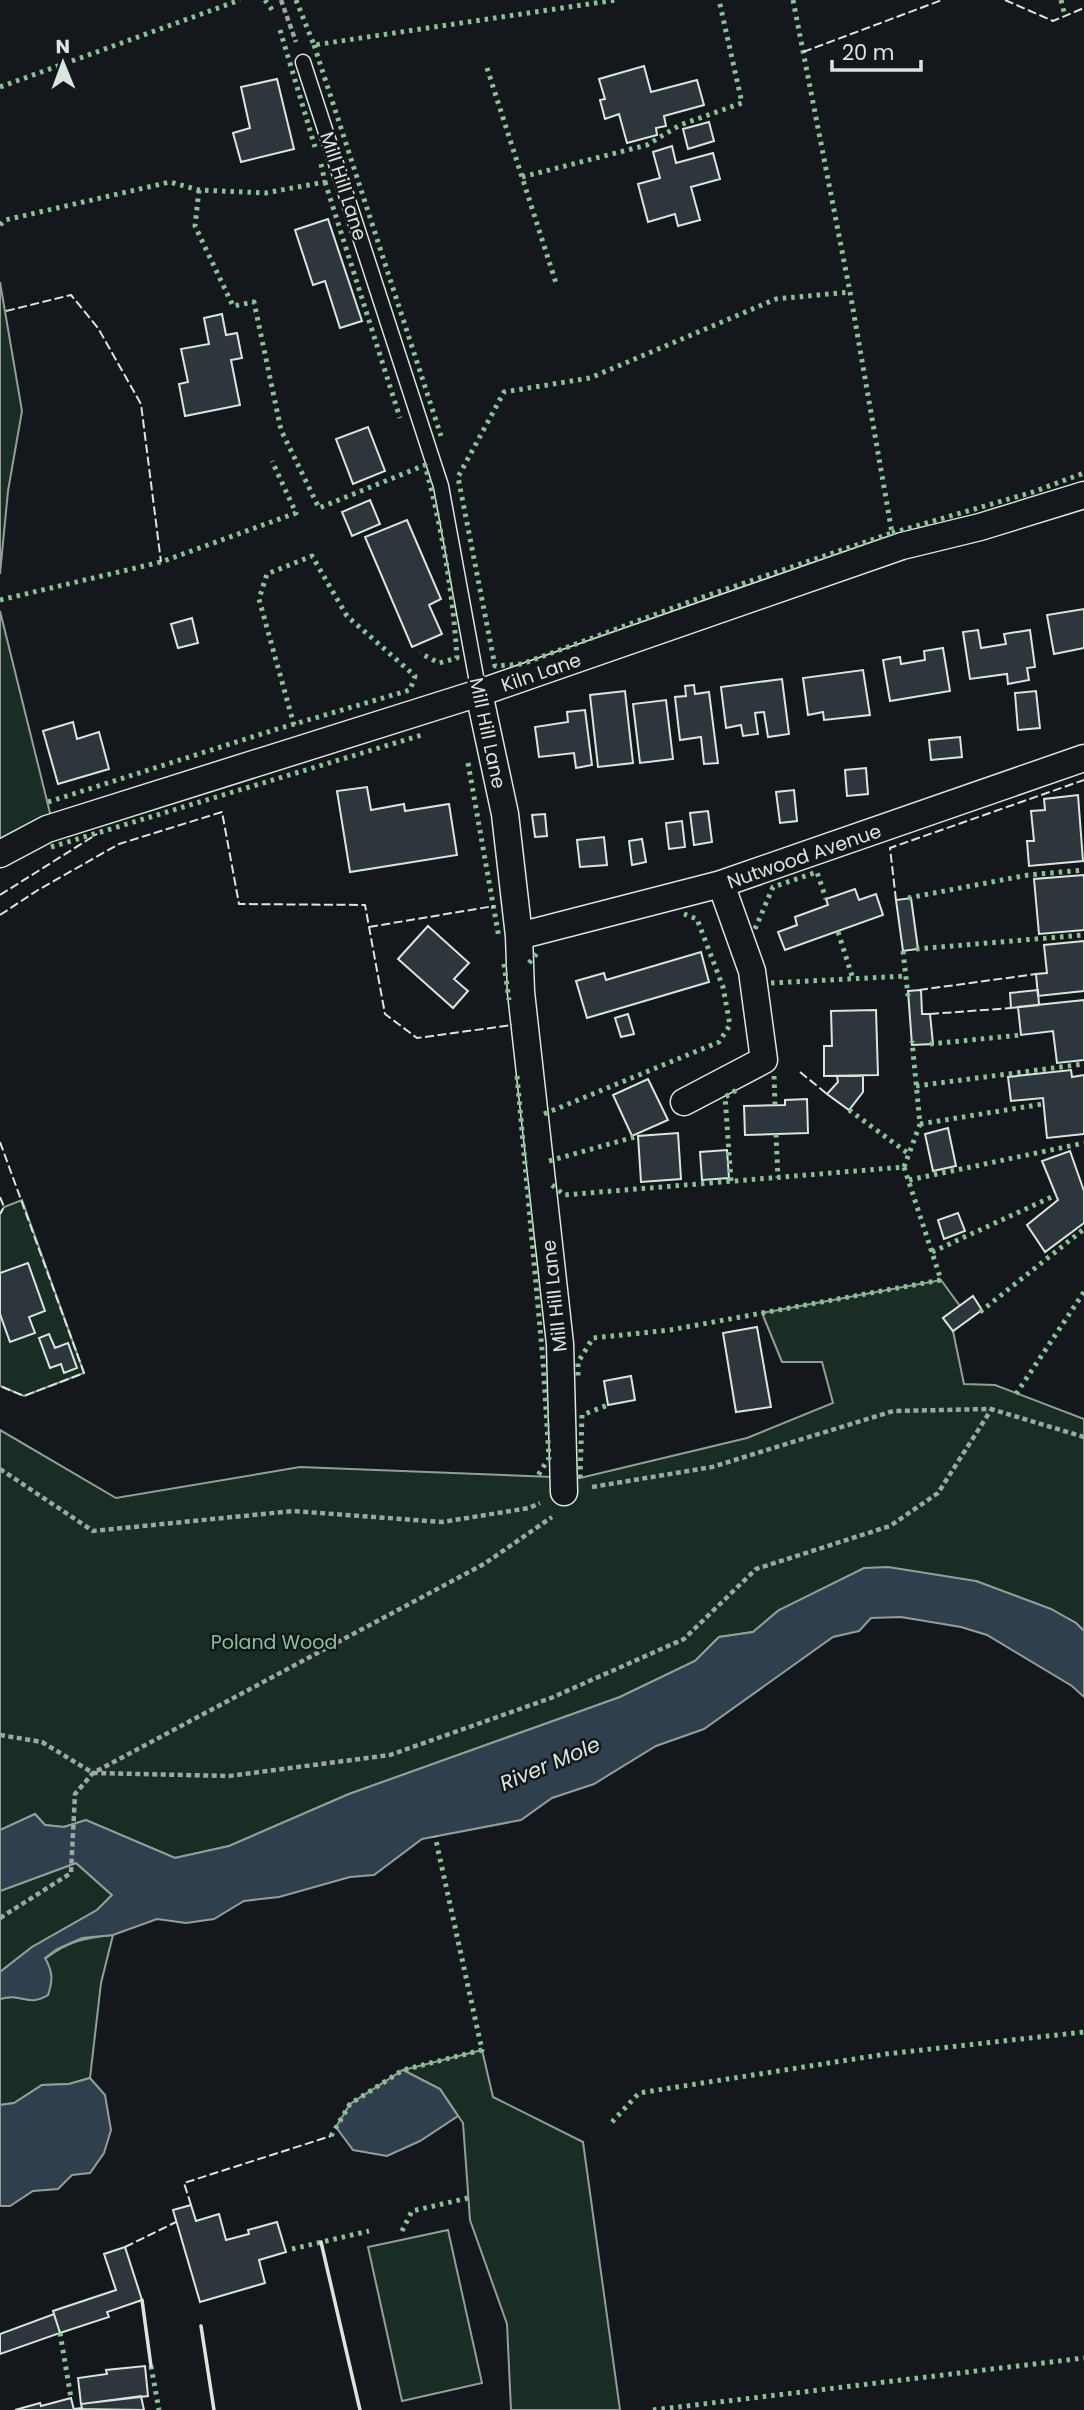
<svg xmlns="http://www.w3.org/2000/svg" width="1084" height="2410" viewBox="0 0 1084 2410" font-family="Poppins,sans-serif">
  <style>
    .green { fill: #1a2d24; stroke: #939e99; stroke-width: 2 }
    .water { fill: #2f3f4d; stroke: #939e99; stroke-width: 2 }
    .building { fill: #2c363c; stroke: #d8e6dc; stroke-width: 2 }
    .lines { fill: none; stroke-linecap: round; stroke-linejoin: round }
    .service-casing { stroke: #d8e6dc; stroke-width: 17 }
    .minor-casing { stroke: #d8e6dc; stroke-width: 29 }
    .path { stroke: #9da8a2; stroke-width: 4.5; stroke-dasharray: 5 3.5; stroke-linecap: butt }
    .service { stroke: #14181c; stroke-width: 14 }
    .minor { stroke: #14181c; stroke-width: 26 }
    .hedge { stroke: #8ac095; stroke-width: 5; stroke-dasharray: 3.5 5; stroke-linecap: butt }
    .fence { stroke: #d8e6dc; stroke-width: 2; stroke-dasharray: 9 3.5; stroke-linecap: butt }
    .wall { stroke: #d8e6dc; stroke-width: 3.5 }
    .labels { text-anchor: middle; stroke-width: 5; stroke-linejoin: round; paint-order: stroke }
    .street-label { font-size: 19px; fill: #d8e6dc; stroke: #14181c }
    .park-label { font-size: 19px; fill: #8ac095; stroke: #14181c }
    .water-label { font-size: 21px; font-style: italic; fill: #d8e6dc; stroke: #14181c }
  </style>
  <rect width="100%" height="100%" fill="#14181c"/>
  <!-- green -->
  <path class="green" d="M0,282l22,129 -14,80 -8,83z
    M0,611l51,206 -51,27z
    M22,1200l62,173 -60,23 -24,-10v-172l4,-7z
    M941,1280l19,26 -17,12 10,13 11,53 31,1 89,34v212l-8,-8 -25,-13 -75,-29 -197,29 -26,22 -34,5 -24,24 -75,36 -271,97 -120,52 -54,12 -89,-38 -22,7 -19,-2 -10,-11 -35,16v-400l116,68 184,-31 280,11 167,-40 86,-35 -11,-41h-40l-20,-49z
    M76,1863l36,32 -15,15 -65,37 -32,25v-81z
    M113,1935l-12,48 -11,95 -21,6 -27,1 -28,18 -14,2v-106c21,-7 27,8 48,-4l-3,-36c23,-18 40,-21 68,-24z
    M482,2050l11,47 90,45 37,268h-109l-4,-86 -37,-104 -7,-97 -23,-34 -37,-19z
    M448,2230l34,153 -80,18 -34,-154z"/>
  <!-- water -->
  <path class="water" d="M888,1567l88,14 75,28 25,14 8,8v66l-12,-11 -85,-51 -26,-8 -60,-10 -30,1 -12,13 -26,6 -129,92 -48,17 -62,38 -42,14 -31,22 -99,19 -48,36 -24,2 -71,20 -35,4 -30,18 -28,4 -29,-4 -44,16 -31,3 -25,11 -12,9c8,14 8,22 3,37 -21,13 -26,-3 -48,4v-27l32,-25 65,-37 15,-15 -36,-32 -76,28v-61l35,-16 10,11 19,2 22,-7 89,38 54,-12 120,-52 271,-97 75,-36 24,-24 34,-5 26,-22 85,-42z
    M403,2070l37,19 18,27 -38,25 -33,15 -34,-6 -17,-23 14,-23z
    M90,2078l15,17 6,35 -7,23 -14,20 -18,2 -14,14 -25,2 -23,15h-10v-101l14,-2 28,-18 27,-1z"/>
  <!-- building -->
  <path class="building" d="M644,66l7,26 46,-12 7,25 -40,11 2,10 -10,2 1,7 -30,8 -8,-29 -14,5 -5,-19 5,-1 -6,-20z
    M277,79l17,70 -53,13 -8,-29 17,-5 -9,-41z
    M709,122l5,19 -26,8 -5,-20z
    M672,146l4,17 37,-10 7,26 -29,8 9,33 -22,6 -3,-12 -27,8 -10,-38 22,-6 -7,-26z
    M328,219l34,102 -22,7 -15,-47 -12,4 -18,-55z
    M222,314l4,21 11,-2 5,25 -11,2 9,45 -55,11 -6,-32 9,-2 -7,-33 28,-5 -5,-26z
    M368,427l17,44 -32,13 -17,-45z
    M370,500l10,24 -28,12 -10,-24z
    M407,520l34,79 -12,6 13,29 -30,13 -47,-110z
    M1084,609v39l-30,6 -7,-39z
    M192,618l6,25 -20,5 -7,-24z
    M978,630l3,18 25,-4 -2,-10 26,-4 5,37 -8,1 2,12 -21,4 -1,-10 -37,5 -7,-47z
    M943,648l7,43 -60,10 -7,-41 17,-3 1,7 24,-4 -1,-9z
    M863,670l7,45 -46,5 -1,-8 -15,3 -5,-37z
    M782,679l7,55 -21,3 -4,-25 -9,1 3,21 -15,2 -2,-11 -15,3 -5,-41z
    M694,685l1,9 14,-2 9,71 -14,1 -3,-27 -21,3 -5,-43 11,-1 -1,-10z
    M625,691l8,72 -35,4 -8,-72z
    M1036,691l4,37 -22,2 -3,-37z
    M666,700l7,59 -33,4 -7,-59z
    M585,710l7,55 -16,3 -2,-15 -35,4 -4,-30 33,-5 -1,-10z
    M73,722l4,17 22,-7 10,37 -51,15 -15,-53z
    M960,737l2,20 -31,3 -2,-20z
    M866,768l2,26 -21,2 -2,-26z
    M367,787l4,23 33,-6 1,7 44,-7 8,51 -107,17 -13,-81z
    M794,790l3,31 -17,2 -4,-31z
    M1078,795l5,66 -54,5 -2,-25h7l-3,-30 14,-1 -1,-11z
    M708,811l4,31 -18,3 -4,-32z
    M545,814l2,22 -12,1 -3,-22z
    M682,821l3,26 -16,2 -3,-26z
    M604,837l3,28 -27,2 -3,-27z
    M642,839l4,23 -14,3 -3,-24z
    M1084,875v55l-45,4 -5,-55z
    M855,889l4,11 17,-6 7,21 -98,35 -7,-18 19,-7 -2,-8 33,-12 -2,-6z
    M911,898l7,51 -15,2 -7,-51z
    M428,926l41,37 -15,16 14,12 -15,17 -55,-49z
    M1084,941v50l-46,5 -2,-22 11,-1 -3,-28z
    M701,952l8,30 -122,36 -11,-37 28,-8 2,7z
    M921,990l1,24h8l3,30 -21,1 -4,-54z
    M1038,990l1,15 -28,3 -1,-15z
    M1084,1000v60l-27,3 -4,-32 -32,4 -3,-28z
    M876,1010l2,65 -54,1v-30h8l-1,-35z
    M628,1014l6,20 -13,3 -6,-19z
    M1071,1070l1,7 12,-2v59l-37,4 -4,-40 -32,3 -3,-24z
    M837,1076h26v16l-14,18 -22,-16 11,-12z
    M648,1079l20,41 -36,16 -19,-41z
    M807,1099l1,34 -63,2 -1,-29 41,-1v-5z
    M948,1128l8,38 -23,5 -8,-37z
    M678,1133l3,46 -40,3 -3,-46z
    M727,1150l2,28 -27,2 -2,-28z
    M1070,1151l14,40v32l-39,29 -18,-27 31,-25 -16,-39z
    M958,1213l7,18 -21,8 -6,-19z
    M28,1263l17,48 -16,6 6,16 -25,9 -10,-28v-41z
    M973,1296l9,14 -29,21 -10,-13z
    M757,1327l14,80 -35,5 -13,-79z
    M49,1334l6,14 13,-5 9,25 -13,5 -3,-9 -11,4 -11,-30z
    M631,1376l4,24 -27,5 -4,-24z
    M191,2205l5,16 23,-7 7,26 23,-6 -1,-4 29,-8 9,30 -27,8 6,23 -65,19 -27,-92z
    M125,2247l17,53 -35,12 2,5 -49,16 -7,-22 63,-21 -12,-36z
    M54,2314l6,19 -60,21v-20z
    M145,2366l3,30 -67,8 -3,-26 29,-4 -1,-4z
    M141,2396l3,14 -70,-1 8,-1 -1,-4z
    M71,2398l3,12h-59l25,-7 1,3z"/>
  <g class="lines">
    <!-- service casing -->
    <g class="service-casing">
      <path id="service" d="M303,62l138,424 38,207"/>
    </g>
    <!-- minor casing -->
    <g class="minor-casing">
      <path id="minor" d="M479,693l26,121 14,122 2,56 39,352 4,148
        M0,854l47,-25 432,-136 423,-147 78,-19 104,-32
        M519,936l202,-52 363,-126
        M684,1102l80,-42 -12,-89 -31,-87"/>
    </g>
    <!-- path -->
    <path class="path" d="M281,0l15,42
      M0,1469l93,62 200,-20 149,11 87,-14 11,-5
      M592,1487l120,-20 181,-56 98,-2 93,28
      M0,1735l42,7 51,31 136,3 161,-21 161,-57 133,-59 72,-70 134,-43 48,-33 53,-83
      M0,1918l71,-45 4,-79 18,-21 391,-209 68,-47"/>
    <!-- service -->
    <use href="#service" class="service"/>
    <!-- minor -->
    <use href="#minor" class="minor"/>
    <!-- hedge -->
    <path class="hedge" d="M265,0l8,11
      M296,0l18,45 302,-45
      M793,0l57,292 42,241 -195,66 -175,65 -27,2 -37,-189 46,-85 86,-14 186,-79 74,-7
      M1061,0l4,16
      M280,30l35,117
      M314,45l127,391
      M487,68l69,215
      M0,87l240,-87
      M522,177l125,-32 33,-20 62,-22 -23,-103
      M325,182l75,236
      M199,190l-4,36 38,80 21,-4 27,128 38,78 106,-43c17,63 28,128 32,193l-18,5 -19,-10
      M0,225l5,-5 165,-38 29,8 66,3 60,-11 -4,-18
      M892,533l141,-41 51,-19
      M0,600l161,-38 135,-49 -24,-52
      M468,763l31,175
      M48,802l226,-72 136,-40 5,-14 -68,-60 -35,-60 -45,18 -8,25 35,126
      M51,847l374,-113
      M908,898l120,-23 56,-5
      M755,929l18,-42 44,-15 9,27
      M838,932l15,47
      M916,949l168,-14
      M903,951l5,45
      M529,963l9,-11
      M504,964l5,36
      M771,983l135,-7
      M930,1044l91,-9
      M517,1076l26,285 6,97 -12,19
      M774,1076l1,29
      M916,1086l168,-22
      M849,1110l60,44
      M544,1114l175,-72 11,-17 -7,-38 -26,-68 -13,-5
      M920,1124l123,-20
      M776,1134l2,44
      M549,1161l89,-25
      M904,1167l16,-43 -8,-83
      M909,1180l175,-37
      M731,1181l-6,-84 13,-8
      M552,1185l12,10 340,-28 37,113 -271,50 -77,8 -15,24v18
      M932,1252l124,-57
      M980,1312l104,-83
      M1016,1394l68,-102
      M580,1478l2,-63 26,-10
      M612,2122l27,-29 247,-39 198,-22
      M331,2136l19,-32 53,-34 79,-20 -47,-214
      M402,2231l10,-20 56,-13
      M292,2249l77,-18
      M60,2333l11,65
      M151,2366l8,44
      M653,2410l431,-52"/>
    <!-- fence -->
    <path class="fence" d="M1005,0l48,21 31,-13
      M803,52l139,-52
      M6,311l65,-16 27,33 43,76 20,158
      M0,895l97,-61
      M896,900l-6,-52 194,-68
      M0,915l38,-25 81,-46 103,-32 17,92 126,1 20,109 32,24 95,-13
      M369,927l125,-21
      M919,990l117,-16
      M930,1014l81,-6
      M800,1072l27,22
      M0,1142l84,231 -60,23 -24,-10
      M0,1197l4,10 -4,7
      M191,2205l-7,-22 147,-47
      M125,2247l51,-25"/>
    <!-- wall -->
    <path class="wall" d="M321,2242l39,168
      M142,2300l9,66
      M201,2326l13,84"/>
  </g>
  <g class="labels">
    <!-- street labels -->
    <g class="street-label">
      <text transform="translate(344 186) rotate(72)" y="7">Mill Hill Lane</text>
      <text transform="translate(541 672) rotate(-19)" y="7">Kiln Lane</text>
      <text transform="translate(488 733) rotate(78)" y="7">Mill Hill Lane</text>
      <text transform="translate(804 856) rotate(-19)" y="7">Nutwood Avenue</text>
      <text transform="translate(554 1296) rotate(-96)" y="7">Mill Hill Lane</text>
    </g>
    <!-- park labels -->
    <g class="park-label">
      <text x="274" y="1649">Poland Wood</text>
    </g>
    <!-- water labels -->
    <g class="water-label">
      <text transform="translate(550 1764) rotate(-23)" y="7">River Mole</text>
    </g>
  </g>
  <!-- north arrow -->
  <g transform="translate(63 63) rotate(359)" stroke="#14181c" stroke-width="5" paint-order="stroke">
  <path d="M0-5L12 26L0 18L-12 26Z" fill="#d8e6dc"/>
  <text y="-10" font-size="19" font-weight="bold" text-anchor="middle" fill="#d8e6dc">N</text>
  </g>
  <!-- scale -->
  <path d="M832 60v10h89v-10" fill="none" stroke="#d8e6dc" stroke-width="3.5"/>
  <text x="842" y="60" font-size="21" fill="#d8e6dc" stroke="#14181c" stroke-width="5" paint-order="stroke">20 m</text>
</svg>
